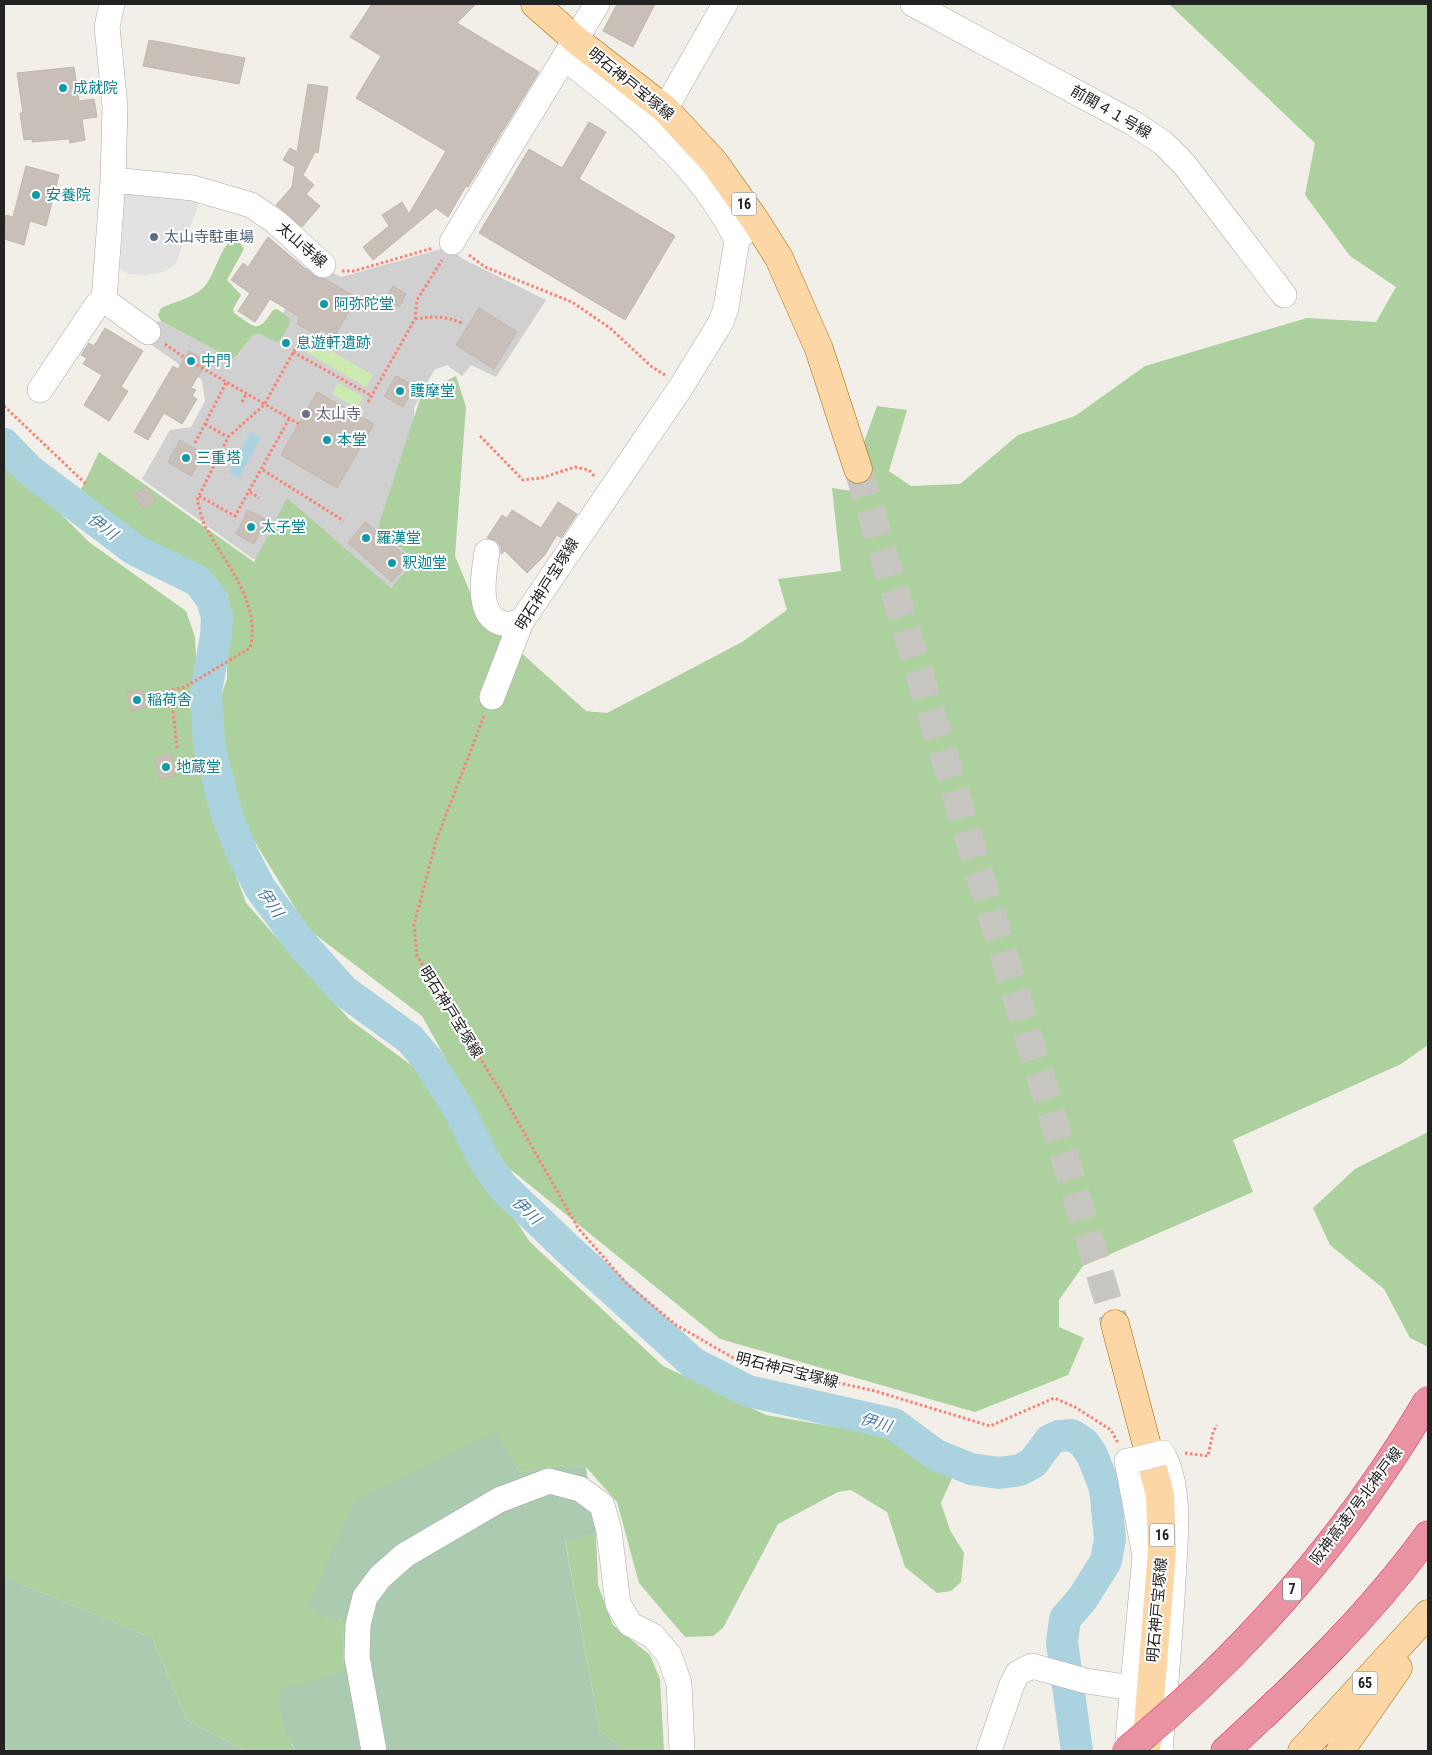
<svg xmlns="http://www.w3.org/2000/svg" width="1432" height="1755" viewBox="0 0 1432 1755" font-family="'Roboto Condensed','Noto Sans JP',sans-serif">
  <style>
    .religious { fill: #d0d0d0 }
    .grass { fill: #cdebb0 }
    .forest { fill: #add19e }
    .cemetery { fill: #aacbaf }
    .parking { fill: #e2e2e2 }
    .water { fill: #aad3df }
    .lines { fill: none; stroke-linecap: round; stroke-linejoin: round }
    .river { stroke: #aad3df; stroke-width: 32 }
    .building { fill: #c7bfb8; stroke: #c4b6ab }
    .major-tunnel { stroke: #c8c6c1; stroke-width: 28; stroke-dasharray: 28 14; stroke-linecap: butt }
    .minor-casing { stroke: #a9a9a9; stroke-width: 26 }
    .major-casing { stroke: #a06b00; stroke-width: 29 }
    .highway-casing { stroke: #dc2a67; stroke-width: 29 }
    .path { stroke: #fa8072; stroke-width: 3; stroke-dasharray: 2.5 2.5; stroke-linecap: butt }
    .minor { stroke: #fff; stroke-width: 25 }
    .major { stroke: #fcd6a4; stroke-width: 28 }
    .highway { stroke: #e892a2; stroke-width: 28 }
    .minor-bridge-casing { stroke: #a9a9a9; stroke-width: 26; stroke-linecap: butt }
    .highway-bridge-casing { stroke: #dc2a67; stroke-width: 29; stroke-linecap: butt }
    .minor-bridge { stroke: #fff; stroke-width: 25 }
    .highway-bridge { stroke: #e892a2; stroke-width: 28 }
    .culture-dot { fill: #0f9aa8; stroke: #fff; stroke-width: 2 }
    .service-dot { fill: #5c6f8a; stroke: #fff; stroke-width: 2 }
    .worship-dot { fill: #6b7280; stroke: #fff; stroke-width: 2 }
    .labels { text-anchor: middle; stroke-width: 4; stroke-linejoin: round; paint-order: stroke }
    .shield { fill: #fff; stroke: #646464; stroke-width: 1 }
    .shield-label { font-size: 14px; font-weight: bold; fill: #222 }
    .street-label { font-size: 15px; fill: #222; stroke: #fff }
    .culture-label { font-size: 15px; fill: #0d838f; stroke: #fff; text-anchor: start }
    .service-label { font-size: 15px; fill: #4e5e75; stroke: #fff; text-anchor: start }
    .worship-label { font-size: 15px; fill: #5b616d; stroke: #fff; text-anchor: start }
    .water-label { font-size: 16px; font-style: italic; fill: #4a7aab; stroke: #fff }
  </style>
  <rect width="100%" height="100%" fill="#f2efe9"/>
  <!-- religious -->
  <path class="religious" d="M448,247l15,12 83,41 -50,77 -25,-12 -9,11 -15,-11 -13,5 -20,38 3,150 -19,33 -135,-33 -10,1 -111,-80 28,-49 21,-3 14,-26 -3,-21 -55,-38 7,-19 7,-2 71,38 6,-3 15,-21 7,-1 15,8 14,-25 -6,-4 27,-52 31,16z"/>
  <!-- grass -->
  <path class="grass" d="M307,337l66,38 -7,12 -65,-38z
    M338,383l25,14 -6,11 -25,-14z"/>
  <!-- forest -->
  <path class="forest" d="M1169,4h259v1041l-27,19 -168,76 20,52 -170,74 -24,34v27l25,11 -16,37 -93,37 -255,-73 -215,-174 -83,-149 -114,-87 -61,-100 -15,-42 -16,-77 11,-31 1,-85 -90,-48 -59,-52 20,-42 155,110 33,-64 104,90 24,-28 -37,-33 44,-134 34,-17 10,31 -11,149 25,60 106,95 21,2 135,-71 45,-32 -9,-31 63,-8 -9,-83 42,6 -13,-44 16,-44 30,4 -18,61 22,15 49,-2 58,-49 57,-19 70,-50 162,-48 69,4 20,-35 -46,-31 -45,-61 10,-52z
    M232,240h6l6,9 -17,31 14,15 -8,14 1,4c21,14 23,22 39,-3l4,-1 12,8 1,6 -10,18 -5,1 -15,-8 -7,1 -16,21 -5,3 -71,-38 -3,-6 3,-7c13,-6 34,-11 43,-21 11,-12 16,-40 28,-47z
    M4,457l85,85 97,69 9,26 7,143 44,123 103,116 66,49 115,174 133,124 103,49 123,21 64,40 -12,27 9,27 14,23 -3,29 -10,9 -14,2 -32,-26 -18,-55 -36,-22 -13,2 -60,32 -55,104 -10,8 -28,1 -46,-54 -22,-81 -31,-35 -21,-2 -45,7 -24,-39 -174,184 21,3 1,52 -53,72 5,7h-51l-58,-31 -35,-82 -148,-61z
    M1428,1132v215l-18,-9 -26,-49 -54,-44 -17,-37 42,-39z
    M596,1534l2,51 15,40 37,30 10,24 4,72h-42l-2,-5 -20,-15 -35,-191z"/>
  <!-- cemetery -->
  <path class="cemetery" d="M496,1432l24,40 45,-7 21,2 10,67 -31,7 35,190 20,15 2,5h-326c-12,-17 -19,-43 -15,-63l63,-16 -1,-52 -21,-3 -14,-10 46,-106z
    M4,1577l148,61 35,82 58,31h-241z"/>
  <!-- parking -->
  <path class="parking" d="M125,187l73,14 -1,8 -22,56 -11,7 -19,3 -16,-1 -9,-5z"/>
  <!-- water -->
  <path class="water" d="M250,432l11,5 -22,41 -10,-5z"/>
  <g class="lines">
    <!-- river -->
    <path class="river" d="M4,444l25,26 106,80 63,31 14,18 5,18 -1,19 -10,55 3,54 18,70 15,38 18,35 41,55 43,48 66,48 17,20 33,52 24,49 18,26 67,64 124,113 55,28 146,33 42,31 35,14 28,4 21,-3 13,-7 17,-23 9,-4 13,-1 12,8 8,12 13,33 5,51 -4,22 -23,37 -18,21 -3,23 15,109"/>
  </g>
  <!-- building -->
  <path class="building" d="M372,4h104l-19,19 82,49 -71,115 -2,-1 -18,31 -12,-9 -63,52 -10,-13 26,-21 -7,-11 20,-13 7,12 37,-63 -90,-53 25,-42 -31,-19z
    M617,4h38l-22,43 -30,-16z
    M149,40l96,18 -6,26 -96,-18z
    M74,67l5,34 15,-2 3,18 -15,2 3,21 -15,3 -1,-4 -37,3 1,-3 -9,1 -4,-27h3l-6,-40z
    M308,84l20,3 -10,66 -3,-1 -12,23 11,10 -8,9 14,12 -18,21 -26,-22 16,-18 3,-20 -12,-7 7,-12 7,4z
    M589,122l17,10 -27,47 96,57 -50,84 -146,-87 50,-84 33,19z
    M26,166l33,9 -13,51 -16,-5 -6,24 -20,-6v-13l2,-11 7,2z
    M268,237l46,39 11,3 32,19 -23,39 -13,-8 -4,6 -20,-11 3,-7 -30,-18 -15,23 -17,-11 12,-18 -19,-13 12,-17 5,4z
    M393,286l13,8 -7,13 -13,-8z
    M479,308l38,24 -23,37 -38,-24z
    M105,328l38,23 -22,36 7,4 -19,30 -25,-16 18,-30 -19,-11 4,-6 -6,-3 8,-12 5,3z
    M189,351l18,10 -16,27 5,2 -4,6 5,3 -15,25 -18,-11 -16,27 -14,-8 39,-66 5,3z
    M396,376l19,10 -12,21 -19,-11z
    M317,392l57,32 -37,64 -56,-33z
    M180,440l24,14 -13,22 -23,-14z
    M146,486l10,15 -13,8 -9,-14z
    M558,502l19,12 -16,24 -4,-3 -13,21 -17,17 -22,-22 -4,3v-7l-5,-6 -9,-3 15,-23 5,3 5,-8 29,18z
    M248,510l19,10 -13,24 -18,-10z
    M365,522l46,38 -19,22 -44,-39z
    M142,689l5,18 -16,4 -4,-18z
    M172,754l4,22 -16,3 -5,-21z"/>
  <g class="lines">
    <!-- major-tunnel -->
    <path class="major-tunnel" d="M858,469l257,855"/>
    <!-- minor casing -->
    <g class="minor-casing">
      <path id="minor" d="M112,4l-5,23 8,80 -2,73 80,8 58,17 25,17 47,43
        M913,4l220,119 30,20 21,21 100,131
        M565,58c65,52 135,106 172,182
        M665,109l60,-105
        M113,180l-9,120 44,32
        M452,242l145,-238
        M40,390l57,-85 7,-5
        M487,552c-3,20 -13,67 18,72 4,1 11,-2 16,-2
        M492,697l29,-75 160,-235 40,-65 5,-14 11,-68 18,-20
        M374,1751l-17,-94 1,-32 7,-28 15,-20 25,-22 94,-55 50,-19 31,8 22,16 7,26 9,73 12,20 23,12 16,19 10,28 3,68
        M989,1751l23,-67 6,-11 14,-7 54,15 47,7
        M1127,1751l18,-195 -18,-95 7,-1
        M1160,1751c5,-57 10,-113 13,-171 2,-38 9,-93 -11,-127"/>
    </g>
    <!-- major casing -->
    <g class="major-casing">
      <path id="major" d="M535,4l41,36 89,69 49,53 41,58 24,38 40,91 39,120
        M1115,1324l45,171 2,55 -16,201
        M1302,1751l126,-137
        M1340,1751l58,-83"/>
    </g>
    <!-- highway casing -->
    <g class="highway-casing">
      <path id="highway" d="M1225,1751c73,-67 145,-136 203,-216"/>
    </g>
    <!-- path -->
    <path class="path" d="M469,255l16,12 87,35 38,26 42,39 13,8
      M342,271h12l79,-23
      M415,319c18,-3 30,-3 47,4
      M165,344l20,14
      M293,352l79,44
      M197,365l102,59
      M242,402l4,-8
      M368,402l47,-83 2,-19 25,-40
      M4,406l83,79
      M205,424l23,13
      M480,436l43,44 18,-2 34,-11 14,3 6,7
      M195,443l31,-60
      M263,470l81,51
      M250,492l9,6
      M199,496l36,20 54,-97
      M171,691l6,57
      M148,696l37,-9 65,-39c12,-45 -26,-86 -45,-122 -4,-8 -5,-18 -8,-26l31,-63 36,-32 40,-72
      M484,716l-48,125 -22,84 3,31 84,136 77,136 49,56 49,41 61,35 138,31 115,35 64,-28 21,9 36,23 7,13
      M1185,1453l23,3 5,-24 4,-7"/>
    <!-- minor -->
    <use href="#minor" class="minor"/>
    <!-- major -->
    <use href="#major" class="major"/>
    <!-- highway -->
    <use href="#highway" class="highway"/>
    <!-- minor-bridge casing -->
    <g class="minor-bridge-casing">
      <path id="minor-bridge" d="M1134,1460l28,-7"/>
    </g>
    <!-- highway-bridge casing -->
    <g class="highway-bridge-casing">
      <path id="highway-bridge" d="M1126,1751c120,-98 223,-217 302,-351"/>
    </g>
    <!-- minor-bridge -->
    <use href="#minor-bridge" class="minor-bridge"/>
    <!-- highway-bridge -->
    <use href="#highway-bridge" class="highway-bridge"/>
  </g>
  <!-- markers -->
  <g class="culture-dot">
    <circle cx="63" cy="88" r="5"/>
    <circle cx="36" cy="195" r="5"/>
    <circle cx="324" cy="304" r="5"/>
    <circle cx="286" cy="343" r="5"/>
    <circle cx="191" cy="361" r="5"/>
    <circle cx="400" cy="391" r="5"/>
    <circle cx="327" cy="440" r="5"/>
    <circle cx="186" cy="458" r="5"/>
    <circle cx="251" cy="527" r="5"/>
    <circle cx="366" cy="538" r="5"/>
    <circle cx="392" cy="563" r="5"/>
    <circle cx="137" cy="700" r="5"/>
    <circle cx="166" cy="767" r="5"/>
  </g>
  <circle class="service-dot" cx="154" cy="237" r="5"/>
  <circle class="worship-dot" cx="306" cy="414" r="5"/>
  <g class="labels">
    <!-- shield labels -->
    <g class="shield">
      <rect x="731.5" y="192.5" width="25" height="23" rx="4"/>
      <rect x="1149.5" y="1523.5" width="25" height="23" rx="4"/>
      <rect x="1283" y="1577.5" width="18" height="23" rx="4"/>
      <rect x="1352.5" y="1671.5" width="25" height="23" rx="4"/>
    </g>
    <g class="shield-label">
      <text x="744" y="209">16</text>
      <text x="1162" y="1540">16</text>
      <text x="1292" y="1594">7</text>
      <text x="1365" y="1688">65</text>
    </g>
    <!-- street labels -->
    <g class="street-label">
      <text transform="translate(631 84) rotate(39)" y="5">明石神戸宝塚線</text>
      <text transform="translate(1111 112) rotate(30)" y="5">前開４１号線</text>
      <text transform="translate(302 245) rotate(41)" y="5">太山寺線</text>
      <text transform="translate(547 584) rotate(-58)" y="5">明石神戸宝塚線</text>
      <text transform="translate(451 1012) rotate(58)" y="5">明石神戸宝塚線</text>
      <text transform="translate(787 1370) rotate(14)" y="5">明石神戸宝塚線</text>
      <text transform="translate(1356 1506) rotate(-53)" y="5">阪神高速7号北神戸線</text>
      <text transform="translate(1157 1610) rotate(-85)" y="5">明石神戸宝塚線</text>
    </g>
    <!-- culture labels -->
    <g class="culture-label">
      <text x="73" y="93">成就院</text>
      <text x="46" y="200">安養院</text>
      <text x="334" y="309">阿弥陀堂</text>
      <text x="296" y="348">息遊軒遺跡</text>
      <text x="201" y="366">中門</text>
      <text x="410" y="396">護摩堂</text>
      <text x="337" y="445">本堂</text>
      <text x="196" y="463">三重塔</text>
      <text x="261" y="532">太子堂</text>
      <text x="376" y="543">羅漢堂</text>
      <text x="402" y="568">釈迦堂</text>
      <text x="147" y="705">稲荷舎</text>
      <text x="176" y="772">地蔵堂</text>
    </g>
    <!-- service labels -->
    <g class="service-label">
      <text x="164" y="242">太山寺駐車場</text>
    </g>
    <!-- worship labels -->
    <g class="worship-label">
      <text x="316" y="419">太山寺</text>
    </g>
    <!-- water labels -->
    <g class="water-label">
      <text transform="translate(103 526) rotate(37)" y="6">伊川</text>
      <text transform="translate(271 902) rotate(55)" y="6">伊川</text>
      <text transform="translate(527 1210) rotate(44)" y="6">伊川</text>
      <text transform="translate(876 1422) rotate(16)" y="6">伊川</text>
    </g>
  </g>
  <!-- border -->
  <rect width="1432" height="1755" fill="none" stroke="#222222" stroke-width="10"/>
</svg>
